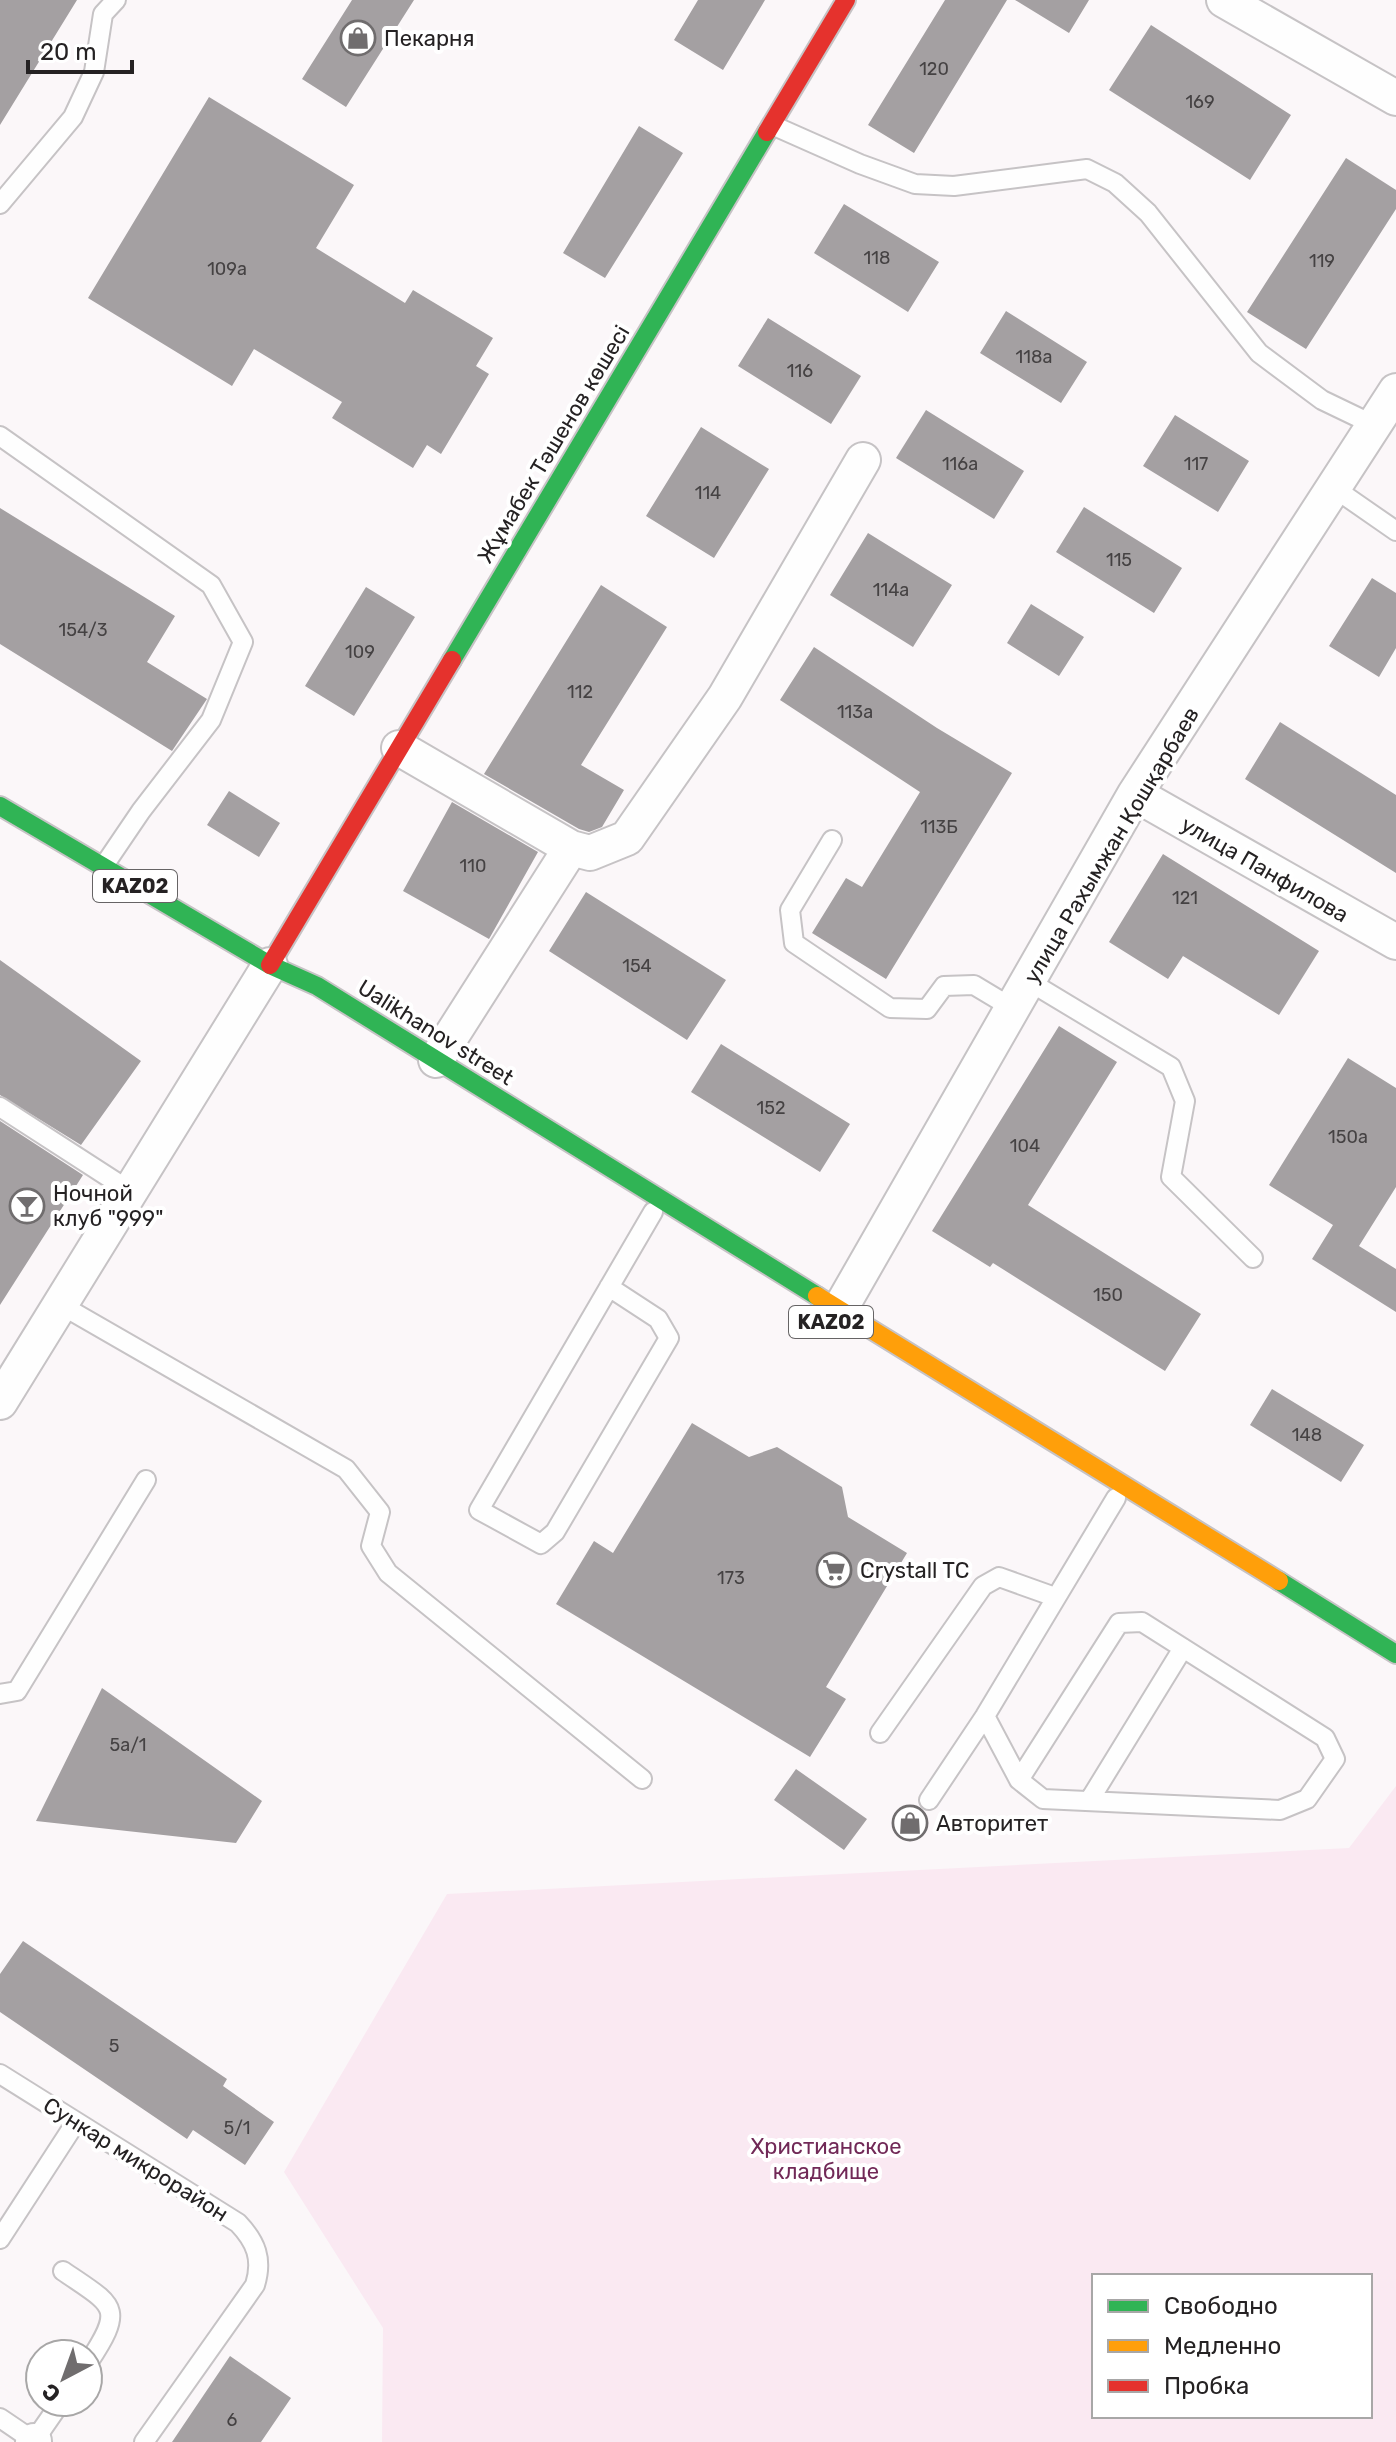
<svg xmlns="http://www.w3.org/2000/svg" width="1396" height="2442" viewBox="0 0 1396 2442" font-family="Rubik,sans-serif">
  <style>
    .green { fill: #fae9f2; fill-rule: evenodd }
    .building { fill: #a4a0a2 }
    .lines { fill: none; stroke-linecap: round; stroke-linejoin: round }
    .lane-casing { stroke: #c6c3c5; stroke-width: 22 }
    .street-casing { stroke: #c6c3c5; stroke-width: 38 }
    .fast-casing { stroke: #c6c3c5; stroke-width: 22 }
    .slow-casing { stroke: #c6c3c5; stroke-width: 22 }
    .jam-casing { stroke: #c6c3c5; stroke-width: 22 }
    .lane { stroke: #fefefe; stroke-width: 18 }
    .street { stroke: #fefefe; stroke-width: 34 }
    .fast { stroke: #30b455; stroke-width: 18 }
    .slow { stroke: #ff9f0a; stroke-width: 18 }
    .jam { stroke: #e5322d; stroke-width: 18 }
    .labels { text-anchor: middle; stroke-width: 8; stroke-linejoin: round; paint-order: stroke }
    .number-label { font-size: 18px; fill: #454243 }
    .shield { fill: #fff; stroke: #666465; stroke-width: 2 }
    .shield-label { font-size: 20px; font-weight: bold; fill: #252223 }
    .poi-label { font-size: 22px; fill: #252223; stroke: #fff; text-anchor: start }
    .street-label { font-size: 22px; fill: #252223; stroke: #fff }
    .park-label { font-size: 22px; fill: #712957; stroke: #fff }
  </style>
  <rect width="100%" height="100%" fill="#fbf7f9"/>
  <!-- green -->
  <path class="green" d="M1396,1786v656h-1014l1,-114 -99,-156 163,-278 902,-46zM1094,2276h276v140h-276z"/>
  <!-- building -->
  <path class="building" d="M0,0h77l-77,125z
    M352,0h62l-68,107 -44,-28z
    M698,0h67l-42,70 -49,-30z
    M945,0h62l-93,153 -46,-28z
    M1015,0h74l-20,33z
    M1151,25l140,90 -41,65 -141,-90z
    M209,97l145,88 -38,63 89,55 8,-13 80,48 -17,28 13,8 -48,80 -14,-9 -14,23 -81,-50 10,-16 -88,-53 -22,37 -144,-88z
    M639,126l44,27 -78,125 -42,-25z
    M1346,158l50,32v19l-90,140 -59,-37z
    M844,204l95,58 -31,50 -94,-59z
    M1006,311l81,51 -26,41 -81,-50z
    M768,318l93,58 -30,48 -93,-58z
    M926,410l98,61 -30,48 -98,-61z
    M1175,415l74,46 -31,51 -75,-46z
    M701,427l68,42 -55,89 -68,-42z
    M1084,507l98,61 -28,45 -98,-61z
    M0,508l175,108 -28,46 60,37 -35,52 -172,-107z
    M868,533l84,52 -39,62 -83,-52z
    M1372,578l24,15v55l-17,29 -50,-31z
    M601,585l66,42 -86,138 43,25 -22,37 -13,5 -10,-3 -95,-55z
    M366,587l49,30 -61,99 -49,-30z
    M1031,604l53,33 -25,39 -52,-33z
    M814,647l123,81 75,45 -126,206 -74,-46 34,-55 16,9 58,-95 -140,-92z
    M1280,722l116,73v78l-151,-94z
    M229,791l51,32 -21,34 -52,-32z
    M452,802l86,50 -49,87 -86,-48z
    M1163,854l156,97 -40,64 -96,-59 -15,23 -59,-37z
    M586,892l140,88 -39,60 -138,-89z
    M0,960l141,101 -60,84 -81,-50z
    M1059,1026l58,36 -89,143 173,109 -36,57 -172,-108 -3,4 -58,-36z
    M721,1044l129,80 -30,48 -129,-80z
    M1348,1058l48,30v99l-37,59 37,23v43l-84,-53 21,-34 -64,-40z
    M0,1121l83,54 -83,130z
    M1272,1389l92,56 -23,37 -91,-57z
    M692,1423l57,34 28,-10 65,40 6,30 59,36 -81,134 20,12 -36,58 -254,-153 38,-63 19,12z
    M102,1688l160,113 -26,42 -200,-22z
    M796,1769l71,50 -23,31 -70,-50z
    M23,1941l204,138 -4,7 51,36 -29,43 -52,-35 -6,9 -187,-127v-38z
    M230,2356l61,42 -30,44h-89z"/>
  <g class="lines">
    <!-- lane casing -->
    <g class="lane-casing">
      <path id="lane" d="M772,125l88,39 55,20 39,2 133,-17 28,14 33,30 111,140 63,47 52,25
        M0,204l73,-87 21,-45 9,-58 13,-14
        M0,436l211,149 32,57 -32,78 -70,91 -38,56
        M1334,488l62,43
        M832,840l-42,70 4,33 96,65 37,1 17,-23 30,-1 40,24
        M1030,982l141,85 14,34 -14,76 82,81
        M0,1107l130,84
        M609,1287l49,32 11,19 -114,194 -14,12 -62,-34 174,-298
        M61,1305l285,164 34,43 -9,34 17,27 254,206
        M0,1694l17,-3 129,-211
        M985,1716l34,64 24,19 237,11 27,-11 28,-40 -10,-21 -183,-116 -23,1 -100,157
        M880,1733l103,-147 16,-9 56,20
        M929,1800l56,-84 131,-218
        M1089,1801l94,-153
        M0,2074l238,149c18,19 25,36 17,62l-111,157
        M0,2239l76,-117
        M63,2271c51,35 63,35 25,92
        M0,2418l34,23 27,-39"/>
    </g>
    <!-- street casing -->
    <g class="street-casing">
      <path id="street" d="M1224,0l172,98
        M399,748l172,100 19,5 37,-15 98,-141 138,-237
        M1135,794l261,148
        M436,1060l135,-212
        M840,1309l295,-515 261,-403
        M0,1402l270,-437
        M33,2442l1,-1"/>
    </g>
    <!-- fast casing -->
    <g class="fast-casing">
      <path id="fast" d="M452,660l315,-528
        M0,806l270,159 47,21 500,310
        M1279,1581l117,73"/>
    </g>
    <!-- slow casing -->
    <g class="slow-casing">
      <path id="slow" d="M817,1296l462,285"/>
    </g>
    <!-- jam casing -->
    <g class="jam-casing">
      <path id="jam" d="M767,132l79,-132
        M270,965l182,-305"/>
    </g>
    <!-- lane -->
    <use href="#lane" class="lane"/>
    <!-- street -->
    <use href="#street" class="street"/>
    <!-- fast -->
    <use href="#fast" class="fast"/>
    <!-- slow -->
    <use href="#slow" class="slow"/>
    <!-- jam -->
    <use href="#jam" class="jam"/>
  </g>
  <!-- icons -->
  <defs>
    <g id="shop-ring" transform="scale(1.8)"><circle r="9.5" fill="#fff" stroke="#706d6e" stroke-width="1.5"/><path d="M-5-2.5h2.3a2.7 3.5 0 0 1 5.4 0H5L5.5 6h-11ZM-1.5-2.5h3a1.5 2.3 0 0 0-3 0Z" fill="#706d6e"/></g>
    <g id="bar-ring" transform="scale(1.8)"><circle r="9.5" fill="#fff" stroke="#706d6e" stroke-width="1.5"/><path d="M-6-5H6L.8 .8V4.5H3.5V6h-7V4.5H-.8V.8Z" fill="#706d6e"/></g>
    <g id="supermarket-ring" transform="scale(1.8)"><circle r="9.5" fill="#fff" stroke="#706d6e" stroke-width="1.5"/><path d="M-6-5.5h2.5l.6 2H6L4.5 2H-2.5L-4.4-4H-6ZM-1.5 3.2a1.3 1.3 0 1 0 .1 0ZM3 3.2a1.3 1.3 0 1 0 .1 0Z" fill="#706d6e"/></g>
  </defs>
  <g fill-rule="evenodd">
    <use href="#shop-ring" x="358" y="38"/>
    <use href="#bar-ring" x="27" y="1206"/>
    <use href="#supermarket-ring" x="834" y="1570"/>
    <use href="#shop-ring" x="910" y="1823"/>
  </g>
  <g class="labels">
    <!-- number labels -->
    <g class="number-label">
      <text x="934" y="75">120</text>
      <text x="1200" y="108">169</text>
      <text x="877" y="264">118</text>
      <text x="1322" y="267">119</text>
      <text x="227" y="275">109а</text>
      <text x="1034" y="363">118а</text>
      <text x="800" y="377">116</text>
      <text x="960" y="470">116а</text>
      <text x="1196" y="470">117</text>
      <text x="708" y="499">114</text>
      <text x="1119" y="566">115</text>
      <text x="891" y="596">114а</text>
      <text x="83" y="636">154/3</text>
      <text x="360" y="658">109</text>
      <text x="580" y="698">112</text>
      <text x="855" y="718">113а</text>
      <text x="939" y="833">113Б</text>
      <text x="473" y="872">110</text>
      <text x="1185" y="904">121</text>
      <text x="637" y="972">154</text>
      <text x="771" y="1114">152</text>
      <text x="1348" y="1143">150а</text>
      <text x="1025" y="1152">104</text>
      <text x="1108" y="1301">150</text>
      <text x="1307" y="1441">148</text>
      <text x="731" y="1584">173</text>
      <text x="128" y="1751">5а/1</text>
      <text x="114" y="2052">5</text>
      <text x="237" y="2134">5/1</text>
      <text x="232" y="2426">6</text>
    </g>
    <!-- shield labels -->
    <g class="shield">
      <rect x="93" y="870" width="84" height="32" rx="6"/>
      <rect x="789" y="1306" width="84" height="32" rx="6"/>
    </g>
    <g class="shield-label">
      <text x="135" y="893">KАZ02</text>
      <text x="831" y="1329">KАZ02</text>
    </g>
    <!-- poi labels -->
    <g class="poi-label">
      <text x="384" y="46">Пекарня</text>
      <text x="53" y="1201">Ночной<tspan x="53" dy="25">клуб "999"</tspan></text>
      <text x="860" y="1578">Crystall TC</text>
      <text x="936" y="1831">Авторитет</text>
    </g>
    <!-- street labels -->
    <g class="street-label">
      <text transform="translate(553 444) rotate(-59)" y="8">Жұмабек Тәшенов көшесі</text>
      <text transform="translate(1111 845) rotate(-59)" y="8">улица Рахымжан Қошқарбаев</text>
      <text transform="translate(1265 869) rotate(30)" y="8">улица Панфилова</text>
      <text transform="translate(436 1032) rotate(32)" y="8">Ualikhanov street</text>
      <text transform="translate(136 2159) rotate(32)" y="8">Сункар микрорайон</text>
    </g>
    <!-- park labels -->
    <g class="park-label">
      <text x="826" y="2154">Христианское<tspan x="826" dy="25">кладбище</tspan></text>
    </g>
  </g>
  <!-- legend -->
  <rect x="1092" y="2274" width="280" height="144" fill="#ffffff" stroke="#a8a7a7" stroke-width="2"/>
  <rect x="1108" y="2300" width="40" height="12" fill="#30b455" stroke="#a8a7a7" stroke-width="2"/>
  <text x="1164" y="2314" font-size="24" fill="#252223">Свободно</text>
  <rect x="1108" y="2340" width="40" height="12" fill="#ff9f0a" stroke="#a8a7a7" stroke-width="2"/>
  <text x="1164" y="2354" font-size="24" fill="#252223">Медленно</text>
  <rect x="1108" y="2380" width="40" height="12" fill="#e5322d" stroke="#a8a7a7" stroke-width="2"/>
  <text x="1164" y="2394" font-size="24" fill="#252223">Пробка</text>
  <!-- north arrow -->
  <g transform="translate(64 2378) rotate(221)"><circle r="38" fill="#ffffff" stroke="#a8a7a7" stroke-width="2"/>
  <path d="M0-6L14 30L0 20L-14 30Z" fill="#706d6e"/>
  <text y="-12" font-size="22" font-weight="bold" text-anchor="middle" fill="#252223">С</text>
  </g>
  <!-- scale -->
  <path d="M28 60v12h104v-12" fill="none" stroke="#252223" stroke-width="4"/>
  <text x="40" y="60" font-size="24" fill="#252223" stroke="#ffffff" stroke-width="6" paint-order="stroke">20 m</text>
</svg>
